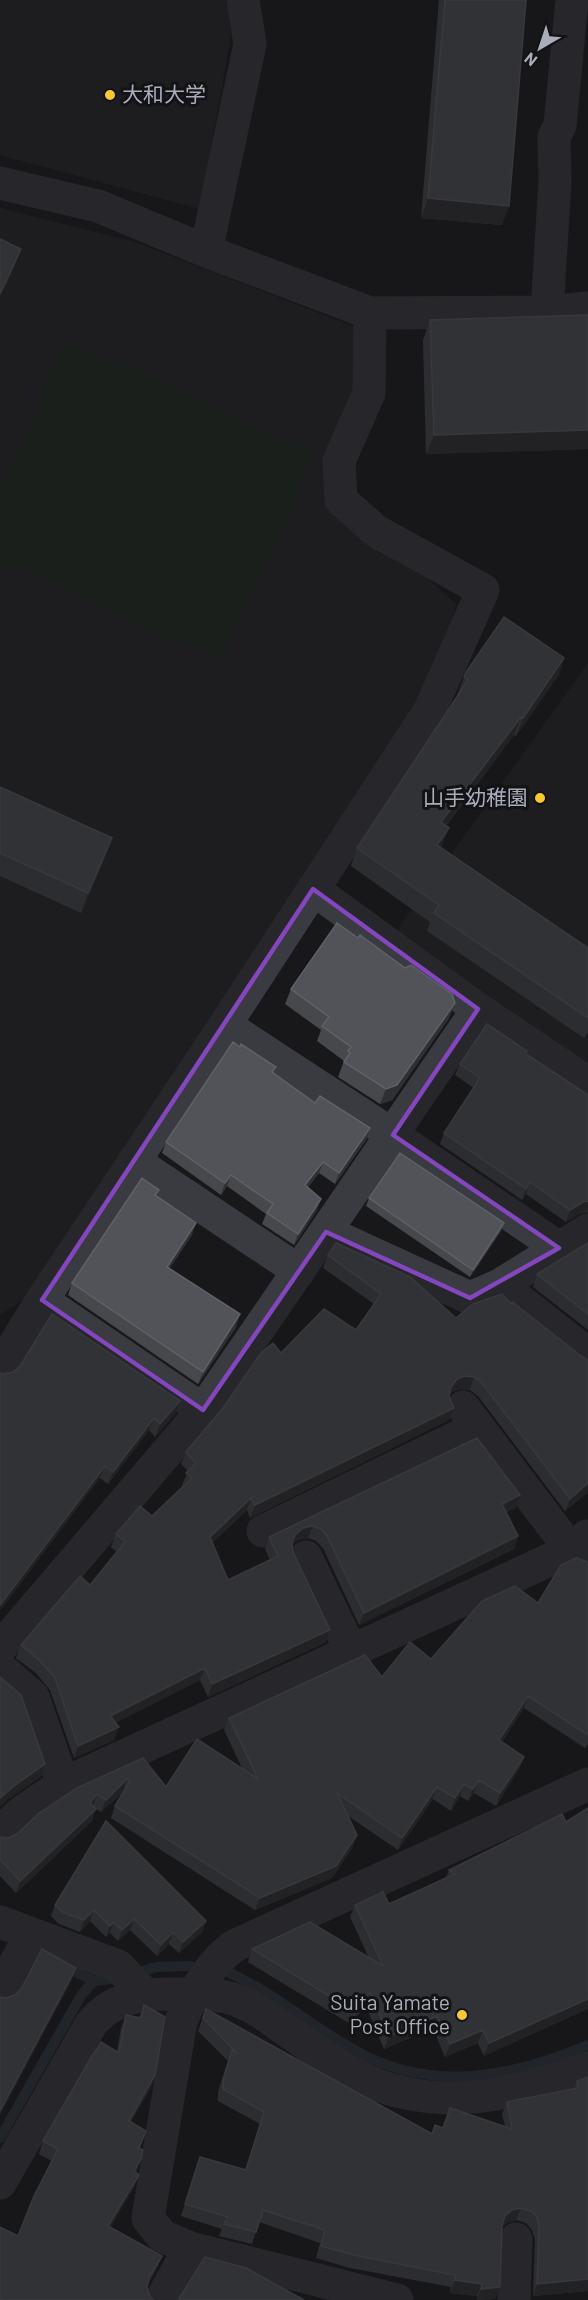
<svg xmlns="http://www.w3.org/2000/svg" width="588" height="2300" viewBox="0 0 588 2300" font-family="Barlow,'Noto Sans JP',sans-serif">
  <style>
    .built { fill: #242427 }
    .green { fill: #1f2821 }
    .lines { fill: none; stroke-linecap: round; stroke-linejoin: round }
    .stream { stroke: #2d353f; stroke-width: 10 }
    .minor { stroke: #3a3b41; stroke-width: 33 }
    .wall { fill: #46484c }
    .shaded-wall { fill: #2f3033 }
    .building { fill: #515358; stroke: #5f6167; stroke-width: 1.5 }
    .marked { fill: none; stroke: #8446be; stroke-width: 4.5; stroke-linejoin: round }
    .poi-dot { fill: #f8c831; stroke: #131315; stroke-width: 2 }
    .labels { text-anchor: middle; stroke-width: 6; stroke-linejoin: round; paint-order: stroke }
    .poi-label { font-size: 21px; fill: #a9adba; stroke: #131315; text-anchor: end }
  </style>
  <rect width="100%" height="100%" fill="#18181a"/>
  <!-- built -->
  <path class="built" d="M0,0h227l4,35 -31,174 -200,-54z
    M0,208l135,34 220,85 3,59 -30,70 75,100 53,48 -6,28 -29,72 -388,590 -33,21z
    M588,663v403l-193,-133z"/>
  <!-- green -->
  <path class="green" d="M67,340l249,113 -94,208 -222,-100v-71z"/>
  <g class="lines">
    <!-- stream -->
    <path class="stream" d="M64,1966l30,15
      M230,1973c45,21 79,51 121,75 78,46 158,30 237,-3
      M0,2138l82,-144 12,-13 25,-3 37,-11 35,-1"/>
    <!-- minor -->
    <path class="minor" d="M0,183l98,23 108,45 164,62 177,-1 41,-4
      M206,251l44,-207 -7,-44
      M547,312l8,-130 -1,-45 6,-12 12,-125
      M313,889l165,120 110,74
      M225,1025l168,110 166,113
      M134,1161l165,110
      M326,1232l144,66 30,-13 88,-55
      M500,1285l88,69
      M42,1300l161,110
      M0,1368l42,-68 183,-275 205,-315 53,-120 -107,-59 -35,-31 -2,-39 30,-68 1,-80
      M463,1407l108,143 16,-14
      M263,1531l215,-104
      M306,1557l45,94
      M0,1648l203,-238 275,-401
      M0,1668l33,29 30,87
      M0,1832l22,-20 41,-28 508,-234 17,7
      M0,1922l118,44 27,28
      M0,1992l31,-58
      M0,2183l91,-159c21,-25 46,-30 77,-30 22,0 47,-2 68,6 17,6 32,17 47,28 39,26 76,56 123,65 64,14 123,-4 182,-25
      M161,2300l29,-52
      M397,2300l-207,-52 -28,-12 -14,-18 33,-197c12,-28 28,-57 53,-75l354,-162
      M514,2300l2,-61"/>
  </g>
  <!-- wall -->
  <path class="wall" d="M439,0h87l-24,225 -81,-7z
    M588,315v134l-162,5 -3,-114 7,-20z
    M564,658l-6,18 -42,60 -2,-1 -68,91 3,2 -8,19 147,101v84l-4,6 -157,-107 3,-9 -79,-56 6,-18 101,-152 -1,-1 9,-23z
    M0,787l105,71 -24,55 -81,-37z
    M291,989l158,29 -57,82 -12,4 -42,-27 6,-16 -27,-20 4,-11 -36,-26z
    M527,1051l-1,3 62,41v117l-9,2 -13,8 -40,-28 -4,6 -82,-56 4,-11 30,-45 -19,-13 5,-11z
    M274,1073l41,30 55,25 -4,12 -31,44 -16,-11 -11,14 9,23 -23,35 -32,-21 4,-10 -39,-28 -6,9 -59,-42 4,-11z
    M157,1197l35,38 -23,34 67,58 -38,57 -130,-89 4,-12z
    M369,1198l132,33 -31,46 -104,-71z
    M588,1243v87l-55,-43 4,-13z
    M328,1255l128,63 55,-14 70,52 7,136 -23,19 -87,-115 -8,-6 -10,-1 -8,3 -3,4 5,12 -5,12 -199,98 -3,-8 -35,33 16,37 42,-20 -5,-11 4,-12 208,-99 39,70 -10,4 12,24 -4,13 -155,76 -36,-77 -7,-7 -8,-3 -10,2 -6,5 1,7 33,90 -118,55 -8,-17 -85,43 -1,17 -40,18 -24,-68 -14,-17 -20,-15 5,-13 69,-60 27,-33 -6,-5 5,-13 36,-18 31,-30 -1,-1 6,-14 -7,-7 5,-12 95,-99 75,-23 18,-26 -51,-36z
    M3,1374l177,27 -5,13 -20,23 -6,-7 -41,54 -8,-6z
    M588,1562v182l-3,4 -61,-40 -22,34 22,15 -5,12 -23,37 -22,-13 -6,8 -8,-5 -9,15 -18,-12 -35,51 -50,-34 9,19 -5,13 -20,30 -77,32 -144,-92 4,-12 8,-14 -22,20 -6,-4 -3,13 -76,72 -16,-17v-39l8,1 9,-4 126,-76 23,29 77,-17 -19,-40 5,-12 153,-41 49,-18 107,-56z
    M588,1808l-104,248 -6,-13 -33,14 -12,-29 -49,21 -19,-45 -13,21 -104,-63 4,-13 117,9 -19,-41 5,-12 34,-1 57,-26 3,-8 117,-48z
    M55,1905l151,16 -4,11 -23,21 -10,-9 -12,12 -27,-26 -12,11 -8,-8 -4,4 -16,-16 -10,11 -21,-8 -8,-8z
    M144,2005l11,70 -4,12 -20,35 8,26 -5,39 -24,40 52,29 -5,12 -10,18 3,11 -132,-61 34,-75 -13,-7 4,-13 74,-90 4,-23 5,-13 13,3z
    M206,2009l226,124 10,-5 63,-2 -3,-12 5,-12 67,-14 3,-7 11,-4v214l-55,5 2,-57 -3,-9 -6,-7 -10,-3 -8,2 -6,5 -7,72 -18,1v-4l-27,-3 1,-6 -101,-19 -34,-10 4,-15 -61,-21 -7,22 -33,-8 3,-7 -41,-13 19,-59 45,13 15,-46 -42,-23v-9l10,-31 -30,-30z"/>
  <!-- shaded-wall -->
  <path class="shaded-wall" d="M428,198l81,8 -7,19 -81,-7z
    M21,249l-7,19 -14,30v-4z
    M588,430v19l-162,5 8,-19z
    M564,658l-6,18 -42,60 7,-18z
    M521,717l-7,18 -79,105 6,-18z
    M449,828l-7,18 -11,17 6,-18z
    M112,838l-7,20 -24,55 7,-20z
    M455,1003l-6,15 -57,82 -12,4 6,-15z
    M370,1128l-4,12 -31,44 4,-11z
    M323,1162l-4,11 -18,23 4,-11z
    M231,1175l-4,11 -6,9 4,-12z
    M530,1182l-4,12 -4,6 4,-11z
    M321,1199l-4,11 -23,35 4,-11z
    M588,1201v7l-1,3 -8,3 -13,8 4,-12 13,-8z
    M196,1223l-4,12 -30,44 5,-12z
    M504,1223l-3,8 -31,46 3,-7z
    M240,1314l-4,13 -38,57 5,-12z
    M465,1376l9,1 -4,13 -10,-1 -8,3 -6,7 5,-12 6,-8z
    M180,1401l-5,13 -20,23 5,-13z
    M454,1408l-5,12 -199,98 5,-13z
    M154,1418l-5,12 -41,54 5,-12z
    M105,1466l-5,12 -100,133v-6z
    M588,1483v9l-23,19 5,-12z
    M520,1495l-4,13 -18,8 4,-12z
    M251,1498l-4,12 -42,39 5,-12z
    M313,1526l-5,12 -10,2 -8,7 5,-12 8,-7z
    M518,1536l-4,13 -155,76 5,-12z
    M330,1630l-4,12 -118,55 4,-13z
    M205,1668l-5,12 -95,48 5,-12z
    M528,1696l-4,12 -29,45 4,-13z
    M119,1727l-5,13 -40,18 4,-12z
    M524,1757l-5,12 -23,37 4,-13z
    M45,1764l-4,13 -31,21 -10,9v-9l14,-12z
    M127,1779l-4,13 -22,20 5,-12z
    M479,1780l-5,13 -6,8 5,-12z
    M464,1784l-4,12 -9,15 4,-13z
    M437,1787l-4,12 -35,51 4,-12z
    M97,1794l-4,12 -3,-3z
    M96,1809l-4,12 -76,72 4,-12z
    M357,1835l-5,13 -20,30 -77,32 5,-12z
    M94,1910l-4,11 -10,11 4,-12z
    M134,1919l-4,11 -12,11 4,-11z
    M206,1921l-4,11 -23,21 4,-11z
    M114,1922l-4,11 -4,4 4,-11z
    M173,1932l-4,12 -12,12 4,-11z
    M76,1968l-4,12 -72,135v-4z
    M370,1992l-5,12 -13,21 5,-12z
    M588,1999v10l-104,47 5,-13z
    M437,2016l-4,12 -49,21 5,-13z
    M483,2030l-5,13 -33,14 5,-13z
    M155,2075l-4,12 -27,47 5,-13z
    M141,2159l-4,13 -7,12 4,-13z
    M139,2175l-5,12 -30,52 4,-13z
    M521,2208l-5,12 -8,2 -8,7 5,-13 7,-6z
    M162,2256l-5,12 -12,23 4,-13z
    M588,2279v12l-55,5 4,-12z
    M455,2280l27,4 -5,12 -27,-3z
    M500,2287l-5,12 -18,1 4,-11z"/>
  <!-- building -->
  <path class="building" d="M445,0h81l-17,206 -81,-8z
    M0,239l21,10 -21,45z
    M588,315v115l-154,5 -4,-115z
    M504,617l60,41 -41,60 -2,-1 -80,105 8,6 -12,17 151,103v70l-154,-105 5,-8 -82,-57 111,-168 -4,-3 2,-5z
    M0,787l112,51 -24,55 -88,-40z
    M337,923l21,15 2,-3 45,33 6,-3 41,29 3,9 -58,82 -11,4 -42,-27 6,-9 -2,-2 3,-4 -29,-21 7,-9 -38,-28z
    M487,1024l40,27 -1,3 62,41v106l-5,1 -13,8 -40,-28 -4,7 -82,-56 36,-55 -20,-14z
    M233,1042l7,5 1,-3 35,23 -4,5 43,31 5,-7 50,32 -31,45 -16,-11 -18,23 16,14 -23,35 -31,-21 6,-9 -42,-29 -6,8 -59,-41z
    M400,1153l104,70 -31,47 -104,-72z
    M142,1178l17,12 -4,5 41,28 -29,44 73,47 -37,58 -131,-89z
    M336,1243l74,34 46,41 17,-14 29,-10 9,10 1,-2 69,54 7,4v123l-18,16 -88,-116 -8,-6 -9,-1 -8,3 -6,8 -2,9 5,12 -199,97 -4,-7 -41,39 18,43 50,-24 -9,-19 208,-99 43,57 -18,9 16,32 -154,77 -37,-77 -6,-7 -8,-3 -10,2 -8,7 -3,8 1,9 37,78 -118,54 -7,-16 -95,48 9,11 -41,19 -23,-68 -15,-17 -19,-16 59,-69 10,9 35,-43 -9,-8 24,-28 12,10 40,-38 -6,-5 10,-10 -10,-11 37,-44 38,-55 12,-10 8,10 43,-44 32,21 25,-36 -53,-39z
    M588,1243v71l-51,-40z
    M52,1314l128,87 -20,23 -6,-6 -41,54 -8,-6 -105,139v-232l3,1 10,-2 7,-6z
    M576,1558l12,4v173l-60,-39 -29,44 25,17 -24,36 -21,-13 -6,9 -9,-5 -9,14 -18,-11 -35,51 -65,-45 20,42 -21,31 -76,32 -145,-92 15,-25 -3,-2 -21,21 -9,-6 -7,9 6,6 -76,72 -20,-22v-22l8,1 9,-4 21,-20 39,-26 66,-30 23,29 31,-48 61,40 -29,-61 136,-63 17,22 28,-35 21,17 51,-58 33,-15 23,17 23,-38z
    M0,1677l21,18 24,69 -31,22 -14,12z
    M588,1808v191l-99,44 -6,-13 -33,14 -13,-28 -48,20 -19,-44 -13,21 -105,-64 58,-27 73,44 -28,-61 28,-13 6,12 66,-30 -6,-4 113,-56 4,8z
    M106,1821l100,100 -23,21 -10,-10 -12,13 -27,-26 -12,11 -8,-8 -4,4 -16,-16 -10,10 -20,-7 -9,-8z
    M42,1949l34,19 -76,143v-114l6,1 9,-3 6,-6z
    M144,2005l21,12 -10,58 -26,46 17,10 -7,17 4,2 -2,9 -7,12 5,4 -31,51 54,30 -13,22 -2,9 3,10 3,3h-153v-73l18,9 16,-40 24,-47 -15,-8 49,-85 9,-14 18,11 7,-38 15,3z
    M206,2009l226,125 3,-9 8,3 7,-20 62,21 -5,-27 71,-14 -1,-7 11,-4v202l-51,5 2,-57 -2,-10 -6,-6 -10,-3 -9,2 -7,6 -3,9 -2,62 -19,2 1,-5 -27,-4v-5l-101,-20 -33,-9 4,-16 -62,-20 -7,22 -32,-8 4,-7 -43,-13 15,-47 46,13 18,-58 -41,-23v-9l9,-30 6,4 -35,-36z
    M205,2257l41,11 58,32h-126z"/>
  <!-- marked area -->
  <path d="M0 0H588V2300H0ZM313,889l165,120 -85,126 166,113 -89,50 -144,-66 -123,178 -161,-110z" fill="#18181a" fill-opacity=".55" fill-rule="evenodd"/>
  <path class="marked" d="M313,889l165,120 -85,126 166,113 -89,50 -144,-66 -123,178 -161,-110z"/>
  <!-- markers -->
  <g class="poi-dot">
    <circle cx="110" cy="95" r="6"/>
    <circle cx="540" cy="798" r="6"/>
    <circle cx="462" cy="2015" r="6"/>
  </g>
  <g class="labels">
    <!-- poi labels -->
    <g class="poi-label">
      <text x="122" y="102" text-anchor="start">大和大学</text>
      <text x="528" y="805">山手幼稚園</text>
      <text x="450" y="2010">Suita Yamate<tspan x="450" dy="24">Post Office</tspan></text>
    </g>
  </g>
  <!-- north arrow -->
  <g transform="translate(540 48) rotate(219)" stroke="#131315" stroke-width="4.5" paint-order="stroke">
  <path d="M0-4.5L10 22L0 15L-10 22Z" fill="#a9adba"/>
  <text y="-9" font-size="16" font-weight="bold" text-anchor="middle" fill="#a9adba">N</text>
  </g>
</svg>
